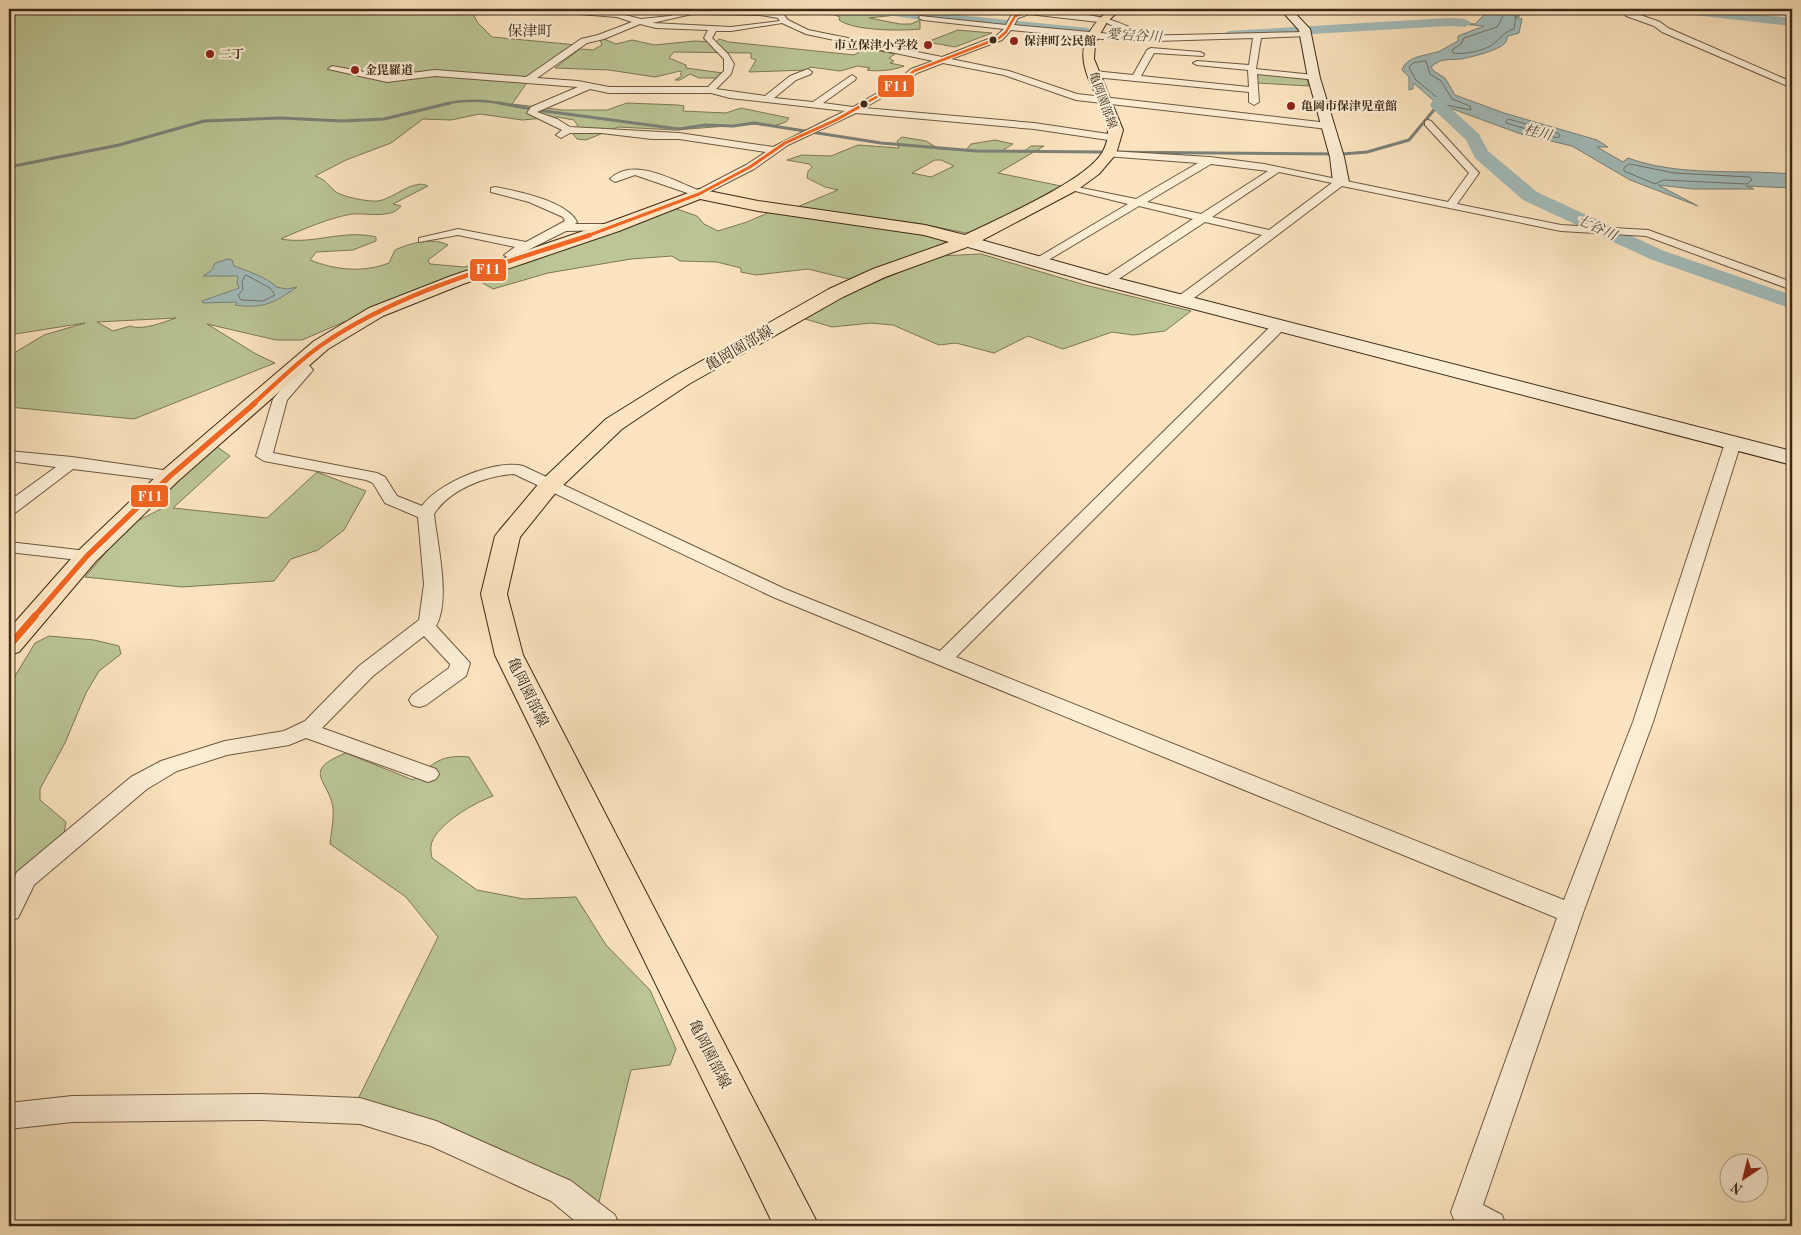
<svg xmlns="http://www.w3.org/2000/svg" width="1801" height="1235" viewBox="0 0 1801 1235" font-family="'Old Standard TT','Noto Serif JP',serif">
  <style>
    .green { fill: #bbc595; stroke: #7c7756; fill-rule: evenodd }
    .water { fill: #a2bcbb; stroke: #7a8179 }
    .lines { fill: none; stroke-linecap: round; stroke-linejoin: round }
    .shore { stroke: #707269; stroke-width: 1 }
    .stream-far1 { stroke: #7a8179; stroke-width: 2.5 }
    .stream { stroke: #7a8179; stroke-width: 3 }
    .river { fill: #a2bcbb; fill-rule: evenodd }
    .street-casing { stroke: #6c5841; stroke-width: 2 }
    .secondary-casing { stroke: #3d2917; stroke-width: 2 }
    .primary-casing { stroke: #3d2917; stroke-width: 2 }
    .street { fill: #fcedd5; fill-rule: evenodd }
    .secondary { fill: #fcedd5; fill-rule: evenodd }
    .primary { fill: #fbe4bf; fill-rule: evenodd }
    .bus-1-far4-casing { stroke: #fcedd5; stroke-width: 4.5 }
    .bus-1-far3-casing { stroke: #fcedd5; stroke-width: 5 }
    .bus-1-far2-casing { stroke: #fcedd5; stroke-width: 7 }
    .bus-1-far1-casing { stroke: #fcedd5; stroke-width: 9 }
    .bus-1-casing { stroke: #fcedd5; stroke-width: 11 }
    .bus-1-far4 { stroke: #f26522; stroke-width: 2.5 }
    .bus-1-far3 { stroke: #f26522; stroke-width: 3 }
    .bus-1-far2 { stroke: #f26522; stroke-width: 4.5 }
    .bus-1-far1 { stroke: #f26522; stroke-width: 5.5 }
    .bus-1 { stroke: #f26522; stroke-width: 7 }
    .bus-dot { fill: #3d2917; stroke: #fcedd5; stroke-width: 2 }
    .poi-dot { fill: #8f2418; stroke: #fcedd5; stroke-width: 2 }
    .labels { text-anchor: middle; stroke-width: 4.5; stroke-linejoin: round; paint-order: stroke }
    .far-poi-label { font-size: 12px; font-weight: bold; fill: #3d2917; stroke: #fcedd5; text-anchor: start }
    .far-street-label { font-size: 12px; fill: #3d2917; stroke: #fcedd5 }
    .far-water-label { font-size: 14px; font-style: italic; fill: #564e40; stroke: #fcedd5 }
    .far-quarter-label { font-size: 15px; fill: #3d2917; stroke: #fcedd5 }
    .street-label { font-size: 15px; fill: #3d2917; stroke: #fcedd5 }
    .line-badge { stroke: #fcedd5; stroke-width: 2 }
    .badge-label { font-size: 14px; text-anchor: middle; font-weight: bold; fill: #fff }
  </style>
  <rect width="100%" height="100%" fill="#fbe4bf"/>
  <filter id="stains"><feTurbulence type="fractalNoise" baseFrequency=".004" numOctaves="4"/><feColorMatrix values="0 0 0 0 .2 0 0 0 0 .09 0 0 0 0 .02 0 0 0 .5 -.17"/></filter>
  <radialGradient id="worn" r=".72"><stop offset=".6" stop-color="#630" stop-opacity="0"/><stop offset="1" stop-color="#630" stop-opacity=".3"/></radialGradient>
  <!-- green -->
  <path class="green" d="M9,9h95l3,2 363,-2 8,14 14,14 85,8 -44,29 -21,30 51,6h44l20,-7 51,2 6,1 -1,5 43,2 15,-5 48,10 -3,4 -12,4 -21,-2 -78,6 -57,-3 -32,13 -9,-1 -4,-5 5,-8 -4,-6 -17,-3 -35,3 -42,-6 -29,6 -28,-1 -32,24 -45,17 -31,16c12,4 12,9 21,16 7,5 33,10 42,9 15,-2 36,-23 50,-15l-35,18 8,2c-9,13 -34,7 -48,8 -19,2 -55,17 -72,25 33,6 62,-10 95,-2v4l-23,9 -37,2 -6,8c25,10 53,13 79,3l6,-13c15,-7 38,-13 53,-5l-20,15 2,4 34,3 34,-8 4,1 -109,41 -91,39h-26l-69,-16 49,30 19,9 -141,56 -125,-12v-51l35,-21 41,-12 -76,12zM176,318c-12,4 -34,13 -46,8l-17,5 -16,-9z
    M824,11l53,1 37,4 -1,2 -17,-3 -27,3 31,6h11l9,-4v9c-19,2 -66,2 -81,-9l1,-3z
    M958,30l34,3 -37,14 -28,-5z
    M604,39l12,5 16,-4 23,5 39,-4 22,1 3,-3 10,3 125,13 7,-4 -13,-2 6,-3 41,8 -6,4 5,3 -4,2 14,3c-9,4 -27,6 -37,4l3,-2 -12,-2 -18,5 -30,-4 -2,3 -59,2 7,-12 -5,-2v-5l-77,-1 -5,6 17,7v3l37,5 -4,5h-20l-9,-4 -10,6h-5l7,-4 -2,-2 2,-2 -2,-1 -25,6 -46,-7 -54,-2 25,-19 13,1 9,-5 -2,-5z
    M1256,73l51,6 2,7 -52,-3z
    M902,137l24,4 13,8 27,1 5,-6 24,-4 18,4 -10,6 20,2 8,-6h13l-46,27 63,13 -79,43 -16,4 -44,-9 -125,-17 41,-17 -13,-3 -18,-9 1,-7 4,-4 -3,-3 -22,-4 15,-5 29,1 27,-11 41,3 -2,-7zM935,160h6l13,6 -23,11 -19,-4z
    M674,208l23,8 7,8 14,7 29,-9 23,-10 154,22 26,8 -97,38 -45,-11 -52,6 -15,-3v-4l-24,-6 -37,-1 -8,-5 -41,3 -83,14 -55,16 -17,-10 57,-18z
    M981,254l104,31 106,26 -26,20 -32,4 -21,-3 -49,17 -35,-13 -34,17 -38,-10 -17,2 -46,-20 -22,-2 -39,4 -30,-9 38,-21 99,-41z
    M216,446l14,10 -57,52 94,10 50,-46 49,19 -22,39 -26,20 -27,9 -17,22 -92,6 -97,-10 44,-52 32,-16 3,-16z
    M49,636l45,4 25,6 2,8 -22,17 -13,22 -21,50 -25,46v11l26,22 -2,11 -55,59v-206l26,-43z
    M346,753l67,27c20,-17 29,-26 56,-23l24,39c-19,7 -54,27 -61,46 -2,5 -1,11 0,16l45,32 47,9 52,-2 30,48 44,45 26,59 -6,16 -39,5 -34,140 -241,-107 82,-166 -32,-40 -76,-53c1,-11 4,-25 3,-36 -4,-28 -33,-37 13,-55z"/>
  <!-- water -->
  <path class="water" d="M1490,9h32l-3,8h-5l8,2 -3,14 -11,3c-1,2 -1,5 -3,7 -7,8 -34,14 -44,16 -13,1 -20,-1 -30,8l3,4 11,7 10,17 49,18 93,27 11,7h-11l26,15 5,-4c52,19 110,11 164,16v14l-46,-2 8,3h-61l-35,-4 40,21 -68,-26 -58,-34 -51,-12 -74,-27 14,14 -3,1 -41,-36 -4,-3v6l-4,1v-13l-7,-7c5,-15 25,-14 38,-19 6,-3 12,-7 18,-10v-5l26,-10 -32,-3 -33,1 31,-2 25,2z
    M228,259l4,1 2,6c11,4 37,13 42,21l11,2 10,-2c-23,16 -33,22 -62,18l2,-2 -2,-1 -32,1 -1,-2 37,-13 -2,-5 1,-7h-35l9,-6 3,-7z"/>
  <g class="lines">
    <!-- shore -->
    <path class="shore" d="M1495,9l4,1 4,6 -6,11 -33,11 -3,6 -9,6 1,3c10,2 30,-2 39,-8 8,-6 12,-13 22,-16l3,-20
      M1426,61l4,13 11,7 11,18 18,7 1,4 -25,-5 -31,-26 -6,-12 4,-4z
      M1508,119l50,14 2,3 -3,2 -51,-15z
      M1630,164l44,9 76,4 2,3 -5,4 -84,-4 -8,4 -31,-13v-3z
      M246,275l24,13 5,7 -12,6 -22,-1 -3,-5 5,-5 -1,-8z"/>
    <!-- stream-far1 -->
    <path class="stream-far1" d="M445,104c20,-5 40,-4 60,0"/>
    <!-- stream -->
    <path class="stream" d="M499,103l33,6
      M537,110l142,19 26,-4 28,1 21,-3 127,20 95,8 367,3 24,-2 42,-12 29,-35
      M9,167l110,-22 85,-24 77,-3 61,3 42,-2 66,-16"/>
    <!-- river -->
    <path class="river" d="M67,9h52c-6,6 -47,6 -52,0z
      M673,9h225l190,19 7,4 -7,4 -144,-13 -50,-7 -215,-3z
      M1671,9h38l83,9v8l-115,-13z
      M1449,18l16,1 7,4 -7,4 -16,-1 -220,13 -7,-4 7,-4z
      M1440,96l6,2 2,3 -2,3 33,30 9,17 49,41 127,59 128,44v14l-142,-50 -127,-59 -48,-42 -9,-18 -34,-32 -2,-3 4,-7z"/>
    <!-- street casing -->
    <g class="street-casing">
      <path id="street" d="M538,9l79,4 24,6 29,-3 22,-6 68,1 23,3 5,6 20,10 134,27 54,-21 8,-7 -81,-9 -4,-2 1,-2 86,9 6,-11 5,-1 -17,-4h43l-2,2c33,2 68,3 97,21l-1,4 168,-4 4,2 -1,2 -47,2 -5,31 58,6 3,1v4l-60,-6 2,28 -5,3 -5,-3v-10l-155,-15 -4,-3 4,-3 39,4 14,-25 4,-2 49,4 4,2 -1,2 -49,-3 -13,23 108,11 -1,-17 -51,-5 -4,-2 4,-2 52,4 4,-27 -97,3 -54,-2 -91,-9 -9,10 -51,19 58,12 68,23 251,29 5,3 -5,3 -252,-29 -72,-25 -61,-12 -26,10 -18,15 -35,20 170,15 81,12 5,3 -5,3 -81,-12 -178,-16 -68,32 -34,24 -55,28 -64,-22 -20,7 -5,-3c23,-23 64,2 88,11l48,-25 20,-13 -87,-13h-27l-51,-6h-31l-9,5 -5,-3 6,-5 -35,-17 4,-6 47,-20 -143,-11 -48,6 -59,-13 4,-3 55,10 48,-6 91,7 55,-38 17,-4 34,-13 -15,-5 -76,-6zM692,14l68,1 18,3 2,3 -49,6 -79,-4zM1029,14l78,9 26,13 -119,-11 4,-7zM782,23l24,11 127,27 -22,8 -18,15 -40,23 -30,-4 32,-23 1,-2 -4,-3 -39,27 -39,-4 22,-18 15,-6 1,-2 -4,-3 -18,7 -25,20 -49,-7 15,-15 3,-10 -6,-10 -16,-16 4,-7h15zM640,24l16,4 52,2 -4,8 20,21v12l-16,16h-99l-31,-6 -41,-3 50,-35 17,-4zM590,89l19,4h102l19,5 115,13 -72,36 -94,-14 -109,-6 -13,-8 -20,-7z
        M1087,9h169l-4,2 -65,2 -96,-2z
        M1624,9h7l1,3 28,10 8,6 124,54v6l-130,-56 -8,-6 -28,-10 -3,-4z
        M1428,120l3,1 48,52 -22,31 104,21 87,5 144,52v8l-146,-54 -85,-5 -219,-45 -156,118h-10l-1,-3 1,-3 86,-63 -57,-13 -94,62h-8l-2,-3 2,-3 90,-59 -54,-13 -99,59h-8l-2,-3 98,-58 -61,-15v-4l69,14 62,-36 -93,-7v-4l4,-1 101,6 54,7 184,38 21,-29 -44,-48v-4zM1211,164l57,7 -67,43 -54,-12zM1279,172l53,11 -63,47 -57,-13z
        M495,187c22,4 72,14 82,35l-2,2h38l6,3 -6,3 -47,1 -56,28 -6,-4 11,-8 -57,-12 -39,7v-4l39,-9 68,13 39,-21 -2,-4 -34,-15 -38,-10v-4z
        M1279,322l7,4 -2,3 -328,328 608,243 69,-178 92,-279 8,-5 8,5 -88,279 -70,191 -100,292 19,10 4,11h-44l-7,-4 -4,-10 106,-294 -784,-321 -259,-123c-28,2 -64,15 -80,40 3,29 17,86 2,112l34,37 -4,13 -40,29 -7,2 -7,-2 -3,-5 3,-5 37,-27 1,-4 -26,-28 -51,40 -51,52 114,41 3,5 -3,5 -8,3 -8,-3 -114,-41 -17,7 -62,10 -50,16 -30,18 -113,96 -16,33 -9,3v-33l8,-16 114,-95 30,-16 64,-20 59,-10 21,-10 54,-55 60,-46 5,-36 -6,-67 -33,-14 -12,-20 -7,-3 -102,-19 -8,-5 17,-57 25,-29 -4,-5 2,-3h10l7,8 -26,30 -14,53 104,20 8,4 12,19 25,10c16,-23 73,-47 101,-40l262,123 155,62 334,-328z
        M9,451l63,6 98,14 8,5 -8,5 -97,-12 -58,44 -6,1v-13l47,-34 -47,-6z
        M9,542l78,9 6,1 3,4 -3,4 -6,1 -78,-9z
        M261,1094l99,4 76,23 135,60 44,34 4,11h-38l-30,-25 -120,-55 -71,-22 -99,-4 -189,2 -63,7v-26l63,-7z"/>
    </g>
    <!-- secondary casing -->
    <g class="secondary-casing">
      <path id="secondary" d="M1280,9h11l19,20 10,49 24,79 5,25 -3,3h-10l-3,-3 -3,-25 -22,-79 -9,-48z
        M967,236l146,41 679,174v14l-691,-180 -140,-40 -3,-4 3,-4z"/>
    </g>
    <!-- primary casing -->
    <g class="primary-casing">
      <path id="primary" d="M1110,9h11l-14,13 -12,21 -1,16 29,71 -7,24 -17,20 -22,16 -104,55 -88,32 -42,20 -154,87 -67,45 -65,62 -37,46 -13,57 16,61 296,571h-45l-279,-571 -14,-61 14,-58 4,-5 42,-50 65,-62 69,-43 154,-87 44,-20 76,-27 -25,-7 -166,-24 -58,-12 -81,32 -156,53 -80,32 -55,33 -150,132 -82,80 -77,91 -10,3v-26l69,-78 84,-80 152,-130 55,-33 82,-32 156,-53 92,-34 59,12 167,24 40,10c32,-16 119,-53 137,-82 29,-48 -61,-87 8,-144z"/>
    </g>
    <!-- street -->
    <use href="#street" class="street"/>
    <!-- secondary -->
    <use href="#secondary" class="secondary"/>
    <!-- primary -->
    <use href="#primary" class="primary"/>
    <!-- bus-1-far4 casing -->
    <g class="bus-1-far4-casing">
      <path id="bus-1-far4" d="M864,104l32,-18 18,-15 85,-33 7,-6 9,-16 25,-7"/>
    </g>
    <!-- bus-1-far3 casing -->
    <g class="bus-1-far3-casing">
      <path id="bus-1-far3" d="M587,236l112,-42 51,-27 35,-24 51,-23 30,-17"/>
    </g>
    <!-- bus-1-far2 casing -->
    <g class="bus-1-far2-casing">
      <path id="bus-1-far2" d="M253,404c23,-20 45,-43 70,-60 79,-54 177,-79 267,-109"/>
    </g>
    <!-- bus-1-far1 casing -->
    <g class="bus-1-far1-casing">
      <path id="bus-1-far1" d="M34,617l53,-61 83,-80 85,-73"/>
    </g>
    <!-- bus-1 casing -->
    <g class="bus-1-casing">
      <path id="bus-1" d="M9,646l26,-30"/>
    </g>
    <!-- bus-1-far4 -->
    <use href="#bus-1-far4" class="bus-1-far4"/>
    <!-- bus-1-far3 -->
    <use href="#bus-1-far3" class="bus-1-far3"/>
    <!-- bus-1-far2 -->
    <use href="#bus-1-far2" class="bus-1-far2"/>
    <!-- bus-1-far1 -->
    <use href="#bus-1-far1" class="bus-1-far1"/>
    <!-- bus-1 -->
    <use href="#bus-1" class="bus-1"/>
  </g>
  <!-- markers -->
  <g class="bus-dot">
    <circle cx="993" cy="40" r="4.5"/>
    <circle cx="864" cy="104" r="4.5"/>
  </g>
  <g class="poi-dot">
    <circle cx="1014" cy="41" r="5"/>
    <circle cx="928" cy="45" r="5"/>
    <circle cx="210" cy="54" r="5"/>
    <circle cx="355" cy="70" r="5"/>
    <circle cx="1291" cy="106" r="5"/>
  </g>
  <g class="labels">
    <!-- far-poi labels -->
    <g class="far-poi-label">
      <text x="1024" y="45">保津町公民館</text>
      <text x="918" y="49" text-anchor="end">市立保津小学校</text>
      <text x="220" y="58">二丁</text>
      <text x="365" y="74">金毘羅道</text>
      <text x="1301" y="110">亀岡市保津児童館</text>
    </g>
    <!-- far-street labels -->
    <g class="far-street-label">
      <text transform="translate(1103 100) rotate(70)" y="4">亀岡園部線</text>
    </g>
    <!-- far-water labels -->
    <g class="far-water-label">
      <text transform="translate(1134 35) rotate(3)" y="5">愛宕谷川</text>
      <text transform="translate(1538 132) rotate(14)" y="5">桂川</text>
      <text transform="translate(1597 227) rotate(25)" y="5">七谷川</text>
    </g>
    <!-- far-quarter labels -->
    <g class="far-quarter-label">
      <text x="530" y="36">保津町</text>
    </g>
    <!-- street labels -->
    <g class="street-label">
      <text transform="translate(739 348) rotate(-30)" y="5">亀岡園部線</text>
      <text transform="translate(528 692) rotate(64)" y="5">亀岡園部線</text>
      <text transform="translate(710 1054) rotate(63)" y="5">亀岡園部線</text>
    </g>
  </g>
  <g class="line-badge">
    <rect x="877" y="74" width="38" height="24" rx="5" fill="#f26522"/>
    <rect x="469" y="258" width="38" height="24" rx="5" fill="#f26522"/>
    <rect x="130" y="484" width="39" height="24" rx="5" fill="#f26522"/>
  </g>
  <g class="badge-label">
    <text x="896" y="91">F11</text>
    <text x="488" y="274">F11</text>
    <text x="150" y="501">F11</text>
  </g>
  <!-- margin -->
  <rect width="1801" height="1235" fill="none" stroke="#fbe4bf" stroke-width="30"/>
  <rect x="10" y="10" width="1781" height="1215" fill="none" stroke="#3d2917" stroke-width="2.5"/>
  <rect x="15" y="15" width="1771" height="1205" fill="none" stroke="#3d2917"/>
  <!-- north arrow -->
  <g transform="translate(1744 1178) rotate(215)"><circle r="24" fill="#fcedd5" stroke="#b09f89"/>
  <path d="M0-4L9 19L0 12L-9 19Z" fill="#8f2418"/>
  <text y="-8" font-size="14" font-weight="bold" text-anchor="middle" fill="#3d2917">N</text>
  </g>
  <rect width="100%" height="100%" filter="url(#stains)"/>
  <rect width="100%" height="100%" fill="url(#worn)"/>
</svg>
